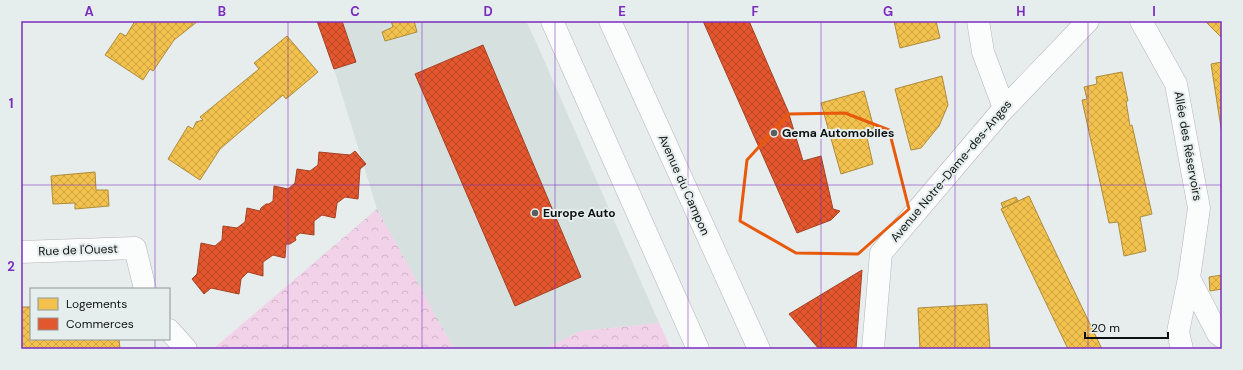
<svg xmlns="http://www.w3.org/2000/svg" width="1243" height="370" viewBox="0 0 1243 370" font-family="'DM Sans',sans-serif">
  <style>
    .built { fill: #d5e0df }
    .forest { fill: url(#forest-crowns) }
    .homes { fill: url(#homes-cross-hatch); stroke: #ae8c3c }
    .shops { fill: url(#shops-cross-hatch); stroke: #a44225 }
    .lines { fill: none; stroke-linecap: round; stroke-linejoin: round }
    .minor-casing { stroke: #b3b6b6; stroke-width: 23 }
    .primary-casing { stroke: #b3b6b6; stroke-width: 23 }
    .minor { stroke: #fbfcfc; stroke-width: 22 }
    .primary { stroke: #fbfcfc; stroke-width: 22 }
    .marked { fill: none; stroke: #e8590c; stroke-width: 3; stroke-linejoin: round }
    .grid { fill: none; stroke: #7b2cbf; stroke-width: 1; stroke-opacity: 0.55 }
    .poi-dot { fill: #5a5e5e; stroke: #e5eeed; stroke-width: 1.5 }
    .labels { text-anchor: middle; stroke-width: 4; stroke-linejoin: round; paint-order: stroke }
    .poi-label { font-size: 12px; font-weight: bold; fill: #0e1111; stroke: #e5eeed; text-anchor: start }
    .street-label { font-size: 12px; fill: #0e1111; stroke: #e5eeed }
    .neatline { fill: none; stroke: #7b2cbf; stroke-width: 1.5 }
    .grid-label { font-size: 13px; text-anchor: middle; font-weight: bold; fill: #7b2cbf }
  </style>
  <defs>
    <pattern id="forest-crowns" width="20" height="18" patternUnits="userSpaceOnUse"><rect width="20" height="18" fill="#f2d2e8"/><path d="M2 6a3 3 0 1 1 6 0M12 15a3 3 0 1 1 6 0" fill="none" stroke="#ceb3c6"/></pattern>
    <pattern id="homes-cross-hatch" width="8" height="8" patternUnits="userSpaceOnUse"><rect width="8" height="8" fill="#f2c14e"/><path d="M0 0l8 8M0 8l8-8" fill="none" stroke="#cea543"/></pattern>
    <pattern id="shops-cross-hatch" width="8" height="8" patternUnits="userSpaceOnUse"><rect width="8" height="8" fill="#e4572e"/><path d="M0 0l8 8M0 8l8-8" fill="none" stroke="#b74726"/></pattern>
  </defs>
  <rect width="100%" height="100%" fill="#e7ecec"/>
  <!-- built -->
  <path class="built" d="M317,21h209l10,21 123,281 -78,8 -37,18h-90l-77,-140 -43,-140z"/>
  <!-- forest -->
  <path class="forest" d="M377,209l77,140h-241z
    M659,323l12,26h-127l37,-18z"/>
  <!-- homes -->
  <path class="homes" d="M135,21h63l-24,19 -21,31 -3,-2 -7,11 -38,-25 15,-22 6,3z
    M391,21h23l3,11 -32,9 -3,-9 11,-5z
    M894,21h42l4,17 -40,10z
    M1205,21h17v17z
    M287,36l31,36 -32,27 -3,-4 -63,54 -20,31 -32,-21 20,-33 5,3 3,-7 7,-2 -3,-3 59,-48 -5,-6z
    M1222,62v72l-11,-70z
    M1122,72l6,29h-2l4,25 2,-1 20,89 -12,3 6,34 -22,5 -6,-34 -9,1 -27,-123 5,-1 -3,-12 13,-3 -1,-7z
    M942,76l6,29 -9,21 -18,22 -10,2 -16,-61z
    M864,91l12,45 -9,2 6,26 -32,10 -20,-71z
    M95,172l1,18h12l1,16 -34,3v-6l-22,1 -2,-28z
    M1029,196l13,28 60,125h-34l-67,-140z
    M1016,197l2,4 -15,7 -2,-5z
    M1222,275v14l-12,2 -1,-14z
    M987,304l3,45h-70l-2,-41z
    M21,307h10v32h88l1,10h-99z"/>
  <!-- shops -->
  <path class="shops" d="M317,21h25l14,41 -22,7z
    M703,21h46l39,90 15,50 18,-5 12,53 7,2 -9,9 -34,13z
    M483,45l98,232 -66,29 -100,-232z
    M355,151l11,13 -6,5 -2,30 -13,-2 -8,6 -2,15 -13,-3 -8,6v14l-14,-2 -5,4 1,3 -6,4h-4l-1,14 -12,-3 -10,7v14l-15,-4 -7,7 -2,15 -28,-6 -7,6 -12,-15 5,-5 4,-31 14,3 7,-6 1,-14 14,2 8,-6 2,-14 13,3 1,-3 5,-4h3l4,-3 1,-15 14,3 7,-6 2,-14 13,2 8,-6 1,-13 31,3z
    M862,270l-6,79h-37l-30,-35z"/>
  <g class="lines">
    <!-- minor casing -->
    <g class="minor-casing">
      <path id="minor" d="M978,21l5,31 21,56
        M1141,21l35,63 23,124 -10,70 -11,54 4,17
        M21,252l114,-4 10,41
        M1189,278l29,56 4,3
        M169,330l17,19
        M873,349l8,-96 119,-140 88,-92"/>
    </g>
    <!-- primary casing -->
    <g class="primary-casing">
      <path id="primary" d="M552,21l146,328
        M610,21l149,328"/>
    </g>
    <!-- minor -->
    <use href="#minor" class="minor"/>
    <!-- primary -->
    <use href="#primary" class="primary"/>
  </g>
  <!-- marked area -->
  <path class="marked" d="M845,113l44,17 20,79 -51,45 -62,-1 -56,-32 7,-61 42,-46z"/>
  <!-- grid -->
  <path class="grid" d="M155,21v268M288,21v328M422,21v328M555,21v328M688,21v328M821,21v328M955,21v328M1088,21v328M21,185h1201M155,339v10"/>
  <!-- markers -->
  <g class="poi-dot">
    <circle cx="774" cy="133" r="4"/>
    <circle cx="535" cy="213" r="4"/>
  </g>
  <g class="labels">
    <!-- poi labels -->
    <g class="poi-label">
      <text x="782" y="137">Gema Automobiles</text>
      <text x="543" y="217">Europe Auto</text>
    </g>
    <!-- street labels -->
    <g class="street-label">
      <text transform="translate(1188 146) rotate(80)" y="4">Allée des Réservoirs</text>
      <text transform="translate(951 171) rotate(-50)" y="4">Avenue Notre-Dame-des-Anges</text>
      <text transform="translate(684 185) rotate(66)" y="4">Avenue du Campon</text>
      <text transform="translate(78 250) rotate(-2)" y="4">Rue de l'Ouest</text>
    </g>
  </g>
  <!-- border -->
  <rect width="1243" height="370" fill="none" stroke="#e5eeed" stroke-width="44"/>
  <!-- legend -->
  <rect x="30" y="288" width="140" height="52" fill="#e5eeed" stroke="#8f9695"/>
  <rect x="38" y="298" width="20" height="12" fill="#f2c14e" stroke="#8f9695"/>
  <text x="66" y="308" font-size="12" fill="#0e1111">Logements</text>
  <rect x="38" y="318" width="20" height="12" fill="#e4572e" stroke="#8f9695"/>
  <text x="66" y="328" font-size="12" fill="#0e1111">Commerces</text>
  <!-- scale -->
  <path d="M1085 332v6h83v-6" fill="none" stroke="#0e1111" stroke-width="2"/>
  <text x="1091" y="332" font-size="12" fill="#0e1111" stroke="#e5eeed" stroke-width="3" paint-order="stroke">20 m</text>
  <rect x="22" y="22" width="1199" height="326" class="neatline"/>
  <g class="grid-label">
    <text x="89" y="16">A</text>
    <text x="222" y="16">B</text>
    <text x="355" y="16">C</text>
    <text x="488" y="16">D</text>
    <text x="622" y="16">E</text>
    <text x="755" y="16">F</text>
    <text x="888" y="16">G</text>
    <text x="1021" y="16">H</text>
    <text x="1154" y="16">I</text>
    <text x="11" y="108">1</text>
    <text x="11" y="271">2</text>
  </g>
</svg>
